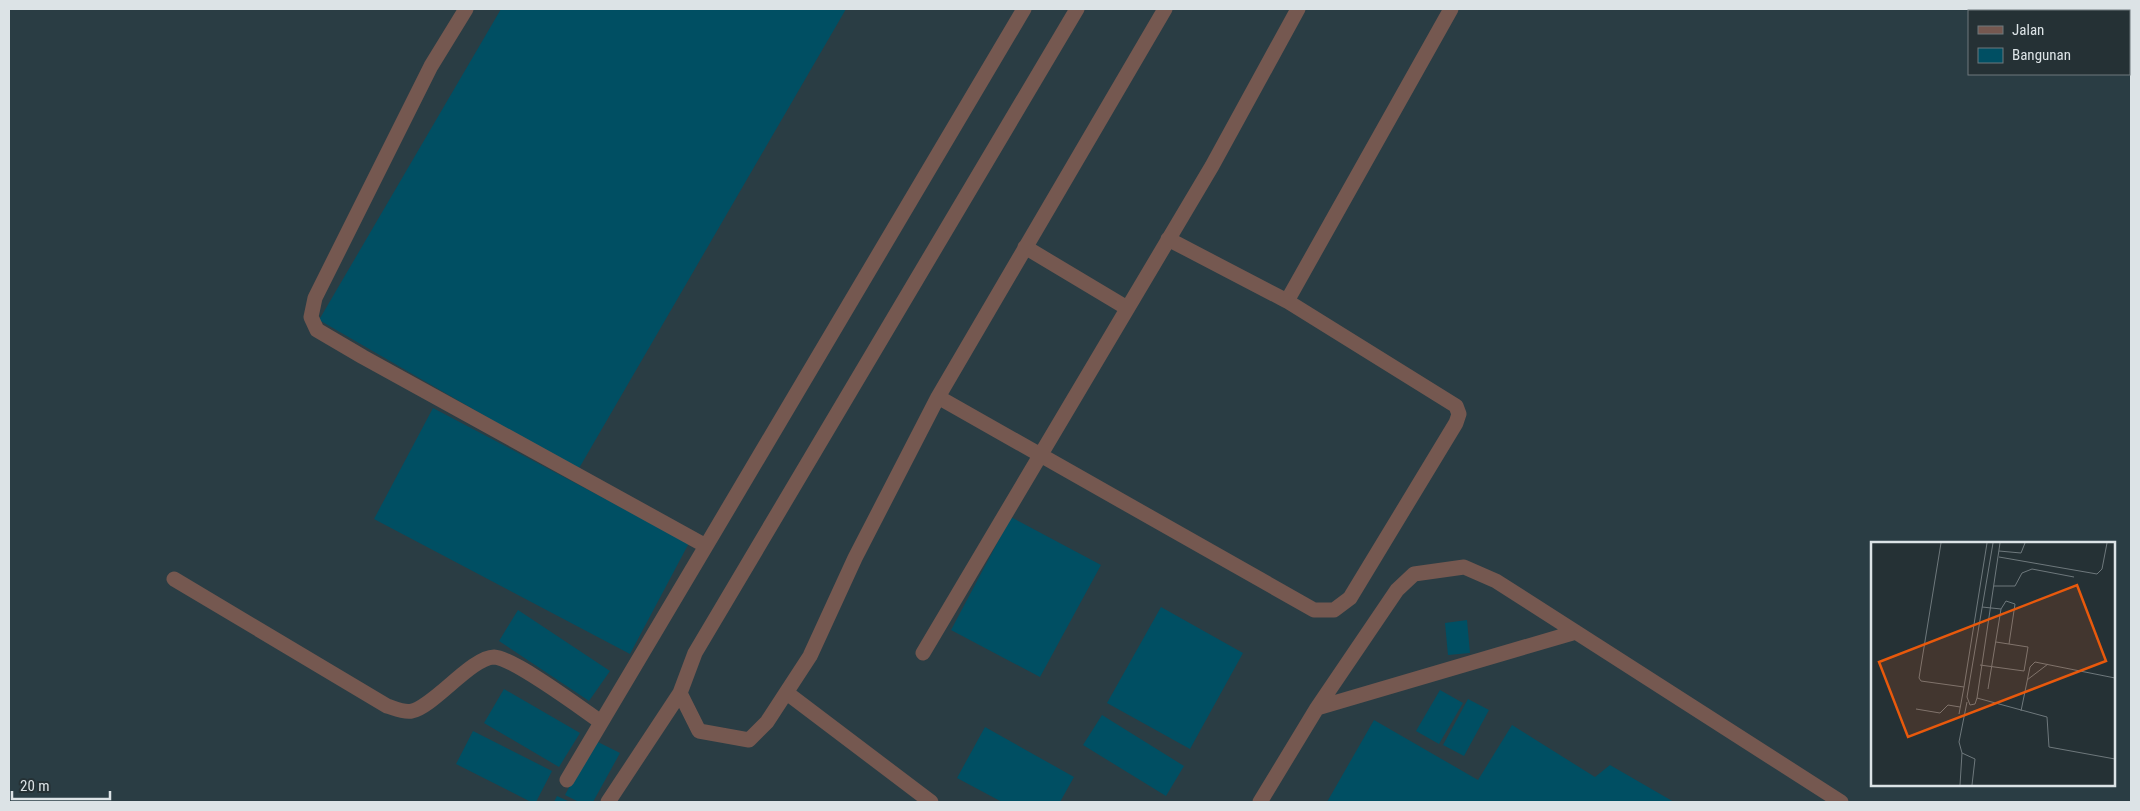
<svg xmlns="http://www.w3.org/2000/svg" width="2140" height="811" viewBox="0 0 2140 811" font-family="'Roboto Condensed',sans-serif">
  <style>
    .built { fill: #2a3d44; fill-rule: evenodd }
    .building { fill: #004f63 }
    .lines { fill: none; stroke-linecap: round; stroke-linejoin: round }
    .minor { stroke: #755850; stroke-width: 15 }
    .inset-road { fill: none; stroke: #6e787c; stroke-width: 1 }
    .view { fill: #e8590c; fill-opacity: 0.15; stroke: #e8590c; stroke-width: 2.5 }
    .inset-edge { fill: none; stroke: #dce3e6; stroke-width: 2.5 }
  </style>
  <rect width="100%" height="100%" fill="#253135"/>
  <!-- built -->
  <path class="built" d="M9,9h2122v793h-2122zM1969,11h160v63h-160zM1872,544h242v241h-242z"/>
  <!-- building -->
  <path class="building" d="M501,9h345l-268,461 -259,-150z
    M433,408l256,135 -59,111 -256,-135z
    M1011,517l90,48 -61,112 -89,-47z
    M1161,607l82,46 -53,96 -83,-46z
    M518,610l92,61 -21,30 -90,-60z
    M1467,620l3,33 -22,2 -3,-32z
    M504,689l76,44 -21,34 -75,-44z
    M1440,690l23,13 -24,41 -23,-13z
    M1468,699l21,11 -25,46 -21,-11z
    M1102,715l82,51 -18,30 -83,-51z
    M1374,720l104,60 34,-55 83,52 15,-12 64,37h-347z
    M985,727l89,50 -14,25h-58l-45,-24z
    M473,731l79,40 -16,31h-5l-75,-38z
    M594,740l26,13 -27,49h-14l-14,-7z
    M557,796l13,6h-16z"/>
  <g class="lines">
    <!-- minor -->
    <path class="minor" d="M466,9l-35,57 -116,232 -4,19 6,13 46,27 343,189 318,-537
      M1077,9l-382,644 -15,40 19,38 50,9 18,-18 43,-66 45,-98 83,-161 227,-388
      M1025,247l102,61
      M1287,301l164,-292
      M938,397l376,213h20l16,-12 106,-175 3,-9 -3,-8 -169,-105 -119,-62
      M174,579l213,127c7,2 17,7 25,5 21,-4 60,-54 82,-54 20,1 88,52 107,65
      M923,653l289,-487 86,-157
      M787,693l144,109
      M1317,708l259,-76
      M567,780l139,-234
      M608,802l72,-109
      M1260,802l57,-94 80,-118 17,-16 50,-7 32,14 345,221"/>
  </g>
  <!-- overview -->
  <g transform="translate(1871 542)">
    <rect width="244" height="244" fill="#253135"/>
    <path class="inset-road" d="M70,1l-22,135 2,3 43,6 23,-144M122,1l-26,154 3,8 5,-1 2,-6 23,-155M128,9l22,2 4,-10M128,15l98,17 5,-5 5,-26M123,44h21l7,-13 10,-4 42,8M111,65l19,2M109,123l44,6 4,-24 -32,-5M156,138l21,-16M117,147l13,-80 5,-8 9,3 -6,40M106,156l70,19 2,30 66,12M96,160l-8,40 3,11 13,6 -3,26M45,167l24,4 8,-8 12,2M150,169l9,-44 5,-5 80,16M88,172l5,-27M89,243l2,-32"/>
    <path class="view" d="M206,43l29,76 -198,76 -29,-75z"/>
    <rect width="244" height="244" class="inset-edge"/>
  </g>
  <!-- border -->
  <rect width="2140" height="811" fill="none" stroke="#dce3e6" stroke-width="20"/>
  <!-- legend -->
  <rect x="1968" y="10" width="162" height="65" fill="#253135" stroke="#6e787c"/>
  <rect x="1978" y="26" width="25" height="8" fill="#755850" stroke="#6e787c"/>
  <text x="2012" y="35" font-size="15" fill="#dce3e6">Jalan</text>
  <rect x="1978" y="48" width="25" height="15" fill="#004f63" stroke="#6e787c"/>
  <text x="2012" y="60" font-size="15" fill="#dce3e6">Bangunan</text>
  <!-- scale -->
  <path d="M12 791v8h98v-8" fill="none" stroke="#dce3e6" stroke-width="2.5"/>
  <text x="20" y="791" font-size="15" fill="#dce3e6" stroke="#253135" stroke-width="4" paint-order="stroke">20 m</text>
</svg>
